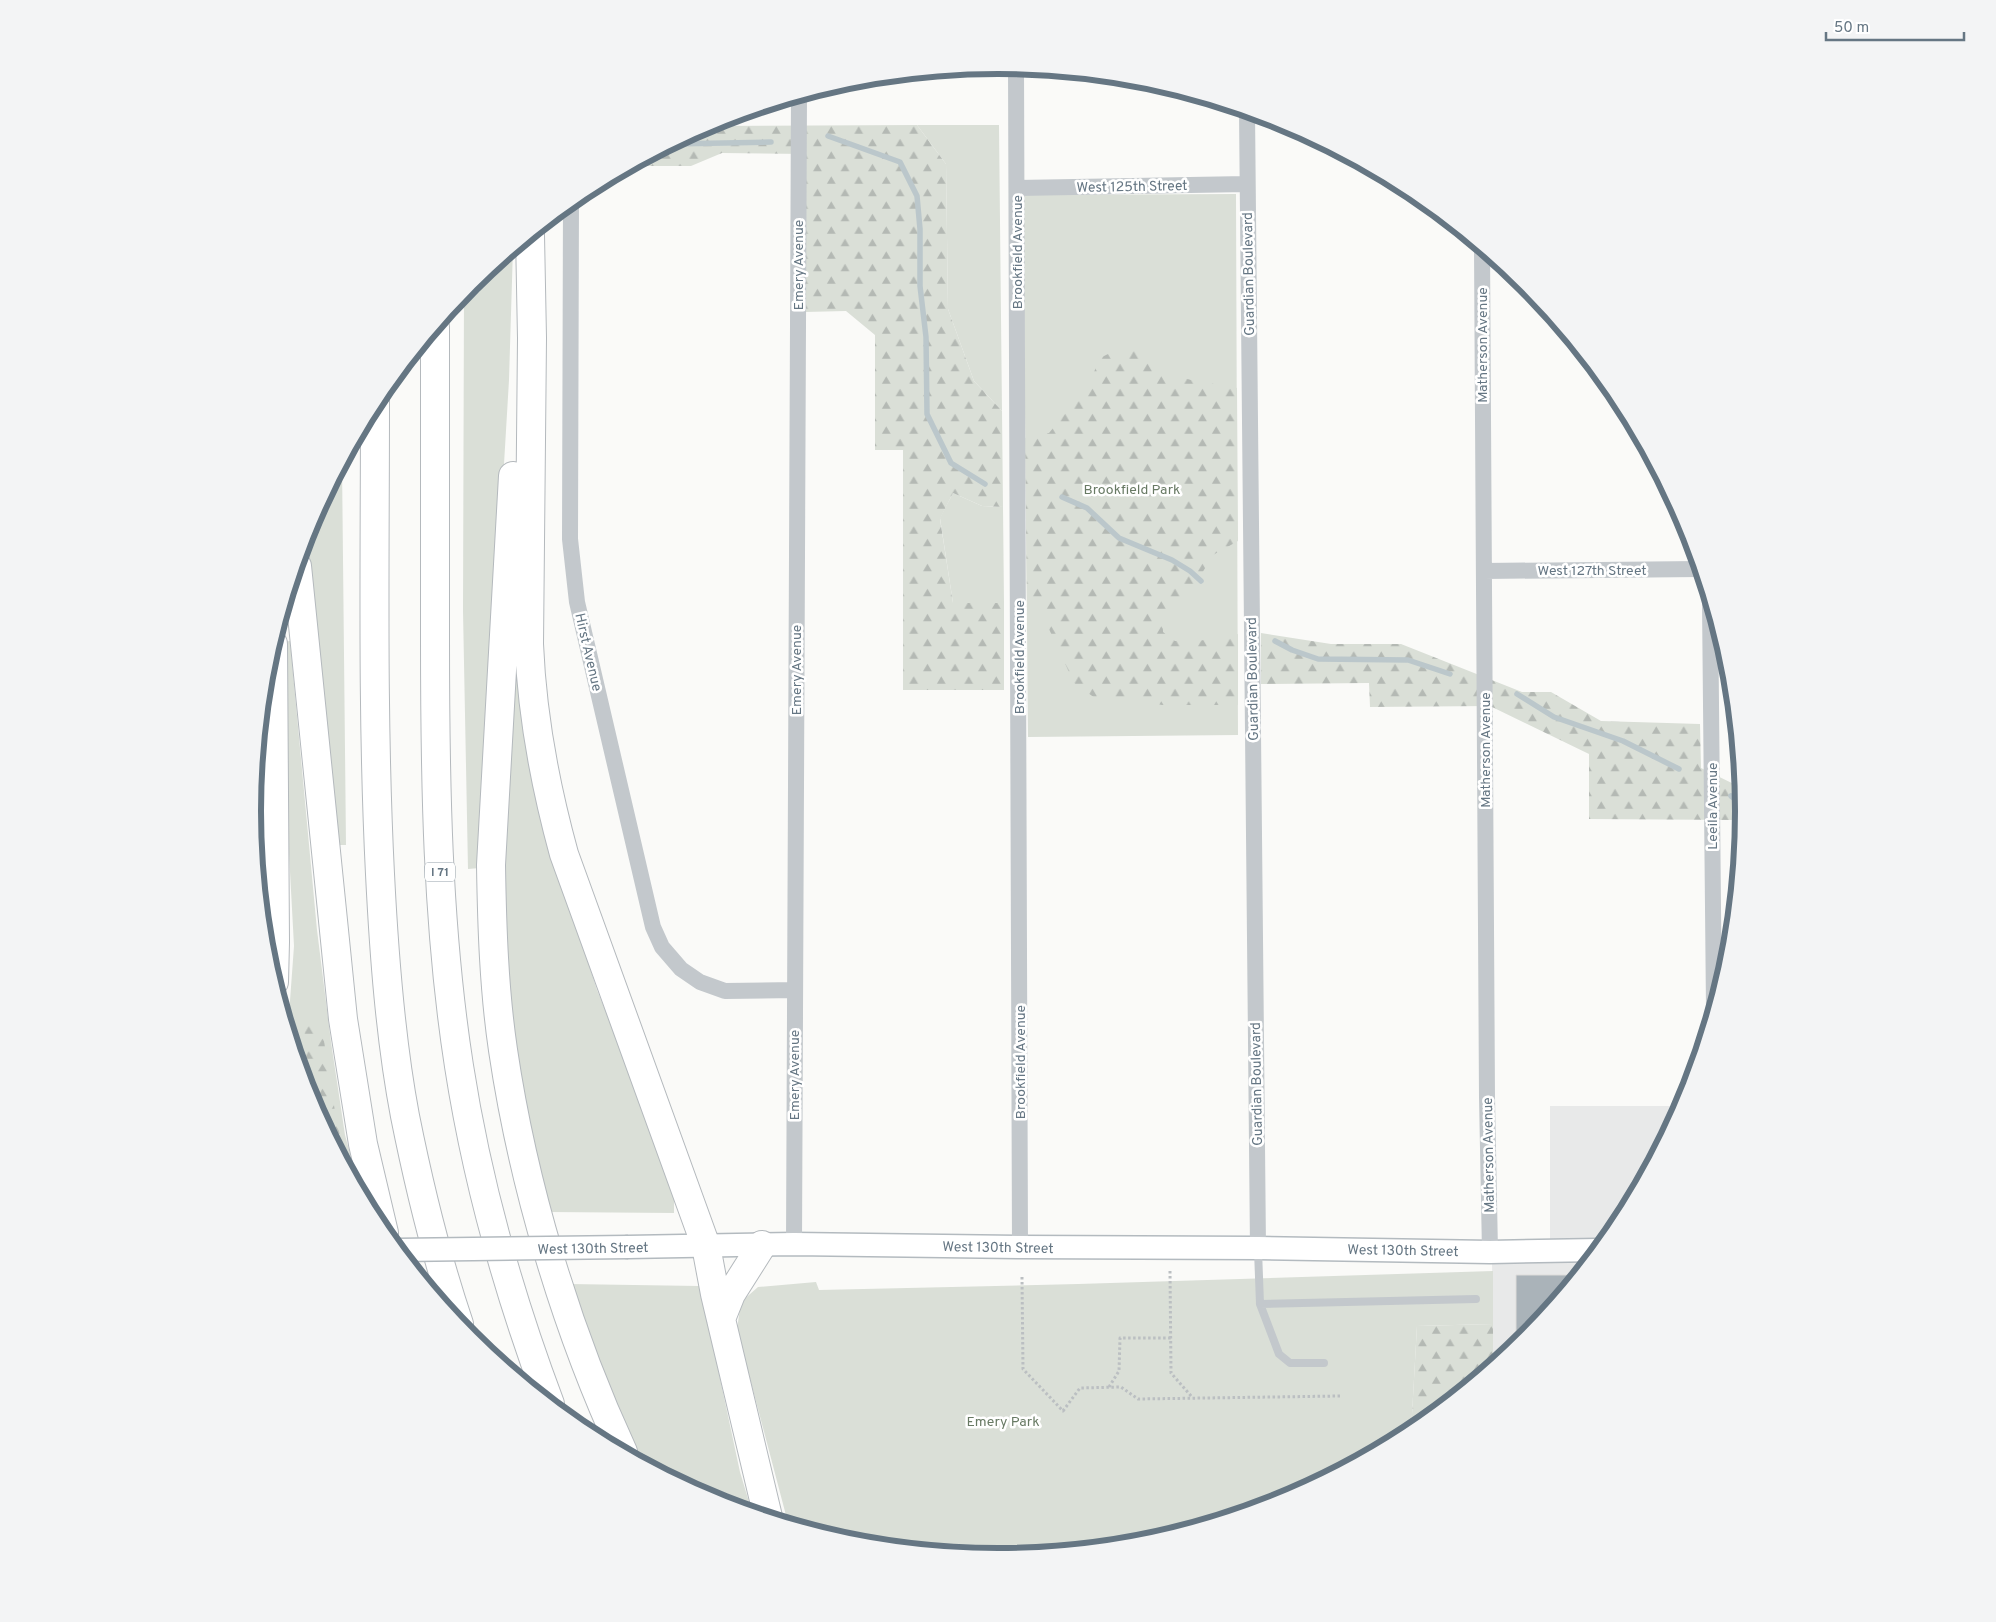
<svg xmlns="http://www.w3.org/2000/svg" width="1996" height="1622" viewBox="0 0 1996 1622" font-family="Overpass,sans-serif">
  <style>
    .built { fill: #e8e9e9 }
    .green { fill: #dadfd7 }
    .forest { fill: url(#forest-firs) }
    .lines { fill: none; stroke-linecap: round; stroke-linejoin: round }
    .stream { stroke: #bbc7cb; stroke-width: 5.5 }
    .building { fill: #aab3b9; stroke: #dcdcda; filter: url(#shadow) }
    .secondary-casing { stroke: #b3babf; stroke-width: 25 }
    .highway-casing { stroke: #b4b9bd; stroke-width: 30 }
    .path { stroke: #bbbfc2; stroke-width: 3; stroke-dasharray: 2.5 2.5; stroke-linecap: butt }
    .lane { stroke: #c3c8cc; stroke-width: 8 }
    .street { stroke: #c3c8cc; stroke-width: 16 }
    .secondary { stroke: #fff; stroke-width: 22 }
    .highway { stroke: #fff; stroke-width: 28 }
    .secondary-bridge-casing { stroke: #b3babf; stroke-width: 25; stroke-linecap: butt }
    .secondary-bridge { stroke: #fff; stroke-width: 22 }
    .labels { text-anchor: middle; stroke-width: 5; stroke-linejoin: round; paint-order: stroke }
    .shield { fill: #fff; stroke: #939fa8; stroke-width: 1 }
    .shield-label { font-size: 12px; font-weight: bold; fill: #657683 }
    .street-label { font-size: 14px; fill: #657683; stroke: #fff }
    .park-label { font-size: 14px; fill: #687a64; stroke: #fff }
    .rim { fill: none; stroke: #657683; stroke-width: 6 }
  </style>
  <defs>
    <pattern id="forest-firs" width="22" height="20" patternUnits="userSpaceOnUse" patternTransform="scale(1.25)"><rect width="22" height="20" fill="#dadfd7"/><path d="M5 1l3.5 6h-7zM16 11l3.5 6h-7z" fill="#b4b9b4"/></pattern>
    <filter id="shadow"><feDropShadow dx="3" dy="5.5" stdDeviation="1" flood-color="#0004"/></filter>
  </defs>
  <rect width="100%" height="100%" fill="#fafaf8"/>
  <!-- built -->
  <path class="built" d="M1550,1106h132l-64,120 -93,113 -32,26 -1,-108 58,-1z"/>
  <!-- green -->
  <path class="green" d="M917,125h82l3,286 -28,-30 -26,-72 -2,-145z
    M1236,194l2,541 -210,2 -5,-542z
    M513,248l-4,132 -29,488 -12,1 -5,-258 1,-320 7,-8z
    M342,463l4,382h-11l-32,-300 6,-20z
    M953,493l29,13 21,1 1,96h-51l-13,-85z
    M522,573l35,292 40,125 37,91 40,111v21l-125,-1 -14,-59 -24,-130 -6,-63 -2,-103z
    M290,641l27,289 14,112 14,93 16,59 -52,-98 -21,-68 6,-82 -11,-204 -1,-100z
    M1493,1271v53l-76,2 -6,106 -128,68 -140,43 -145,14 -146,-14 -64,-20 -51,-194 4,-27 17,-15 58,-5 3,8 259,-6z
    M569,1284l130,2 4,13 37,173 12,40 -40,-12 -76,-41z"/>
  <!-- forest -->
  <path class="forest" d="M917,125l29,39 2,145 26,72 28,30 1,96 -21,-1 -29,-13 -13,26 13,84h51v87h-101v-240h-28v-115l-29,-24 -41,1 1,-158 -84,-1 -31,13h-62l75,-40z
    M1122,347l16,2 21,22 32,9 46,8 1,153 -25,14 -20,33 -25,18 -5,9v17l12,9h23l40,-7v71h-76l-34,-7h-33l-21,-15 -31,-67 -16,-14 -2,-164 24,-5 39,-47 12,-28z
    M1261,633l70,11h70l121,48h29l50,29 99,3 1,44 41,20 2,23 -1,12 -6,-3 -148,-1v-65l-99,-48 -120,1 -1,-24 -108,1z
    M306,1018l16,10 14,90 12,52 -39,-74 -8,-26z
    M1493,1324v41l-82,67 6,-106z"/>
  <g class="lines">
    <!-- stream -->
    <path class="stream" d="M828,136l72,26 17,34 3,33v57l6,51 1,77 24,49 34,21
      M671,144l100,-2
      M1062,497l25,11 32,30 53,22 18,11 11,10
      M1275,641l17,9 26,9 90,1 42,14
      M1517,694l37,23 69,24 56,28
      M1731,796l13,10"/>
  </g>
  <!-- building -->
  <path class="building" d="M1516,1275h61l-48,60v-4h-13z"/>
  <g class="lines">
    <!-- secondary casing -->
    <g class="secondary-casing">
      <path id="secondary" d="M628,1247l166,-3 226,3 238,1 232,4 108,-2"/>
    </g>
    <!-- highway casing -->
    <g class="highway-casing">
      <path id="highway" d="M530,235l2,103 -3,306c3,72 16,141 35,210l142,392 9,48 53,223
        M435,327c0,104 0,208 0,312 0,142 2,286 24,427 18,116 50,229 91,338
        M375,401c0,157 -3,315 5,473 4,80 10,163 25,242 14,70 31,140 54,208
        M513,476l-22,389c1,62 3,124 12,185 20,135 63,279 120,402
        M297,566l46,453 20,125 21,89
        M273,644l2,298 -1,40
        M721,1319l10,-25 31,-49"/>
    </g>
    <!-- path -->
    <path class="path" d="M1170,1271l1,102 21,24
      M1022,1277l1,92 40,42 17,-23 41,-1 17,12 202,-3
      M1109,1387l10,-16 1,-33h51"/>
    <!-- lane -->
    <path class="lane" d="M1258,1250l2,54 216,-5
      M1260,1304l19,50 11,9h34"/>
    <!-- street -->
    <path class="street" d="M1016,67l4,1180
      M1247,111l11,1137
      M1017,188l230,-4
      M571,201l-1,338 7,63 76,325 9,20 19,22 19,13 25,9 70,-1
      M1482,248l5,849 3,155
      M1484,571l216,-2
      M1710,602l4,407
      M794,1244l5,-1148"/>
    <!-- secondary -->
    <use href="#secondary" class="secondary"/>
    <!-- highway -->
    <use href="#highway" class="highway"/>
    <!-- secondary-bridge casing -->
    <g class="secondary-bridge-casing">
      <path id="secondary-bridge" d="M398,1250l230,-3"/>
    </g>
    <!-- secondary-bridge -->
    <use href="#secondary-bridge" class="secondary-bridge"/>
  </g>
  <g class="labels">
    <!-- shield labels -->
    <rect class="shield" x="425" y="862.5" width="30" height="19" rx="4"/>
    <g class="shield-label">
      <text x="440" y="876">I 71</text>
    </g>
    <!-- street labels -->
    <g class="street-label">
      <text transform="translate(1132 186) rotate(-1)" y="5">West 125th Street</text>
      <text transform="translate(1017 252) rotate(-90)" y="5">Brookfield Avenue</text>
      <text transform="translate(798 265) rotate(-90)" y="5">Emery Avenue</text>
      <text transform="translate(1248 274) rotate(-91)" y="5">Guardian Boulevard</text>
      <text transform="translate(1482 345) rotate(-90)" y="5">Matherson Avenue</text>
      <text x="1592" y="575">West 127th Street</text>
      <text transform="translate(589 652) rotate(77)" y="5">Hirst Avenue</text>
      <text transform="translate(1019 657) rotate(-90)" y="5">Brookfield Avenue</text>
      <text transform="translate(796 670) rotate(-90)" y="5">Emery Avenue</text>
      <text transform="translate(1252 679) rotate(-91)" y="5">Guardian Boulevard</text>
      <text transform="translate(1485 750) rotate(-90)" y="5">Matherson Avenue</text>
      <text transform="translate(1712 806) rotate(-90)" y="5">Leeila Avenue</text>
      <text transform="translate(1020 1062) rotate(-90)" y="5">Brookfield Avenue</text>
      <text transform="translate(794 1075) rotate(-90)" y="5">Emery Avenue</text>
      <text transform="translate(1256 1084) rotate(-91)" y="5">Guardian Boulevard</text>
      <text transform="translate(1488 1155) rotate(-91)" y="5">Matherson Avenue</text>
      <text transform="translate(998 1247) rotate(1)" y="5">West 130th Street</text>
      <text transform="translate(593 1248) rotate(-1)" y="5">West 130th Street</text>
      <text transform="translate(1403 1250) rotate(1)" y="5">West 130th Street</text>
    </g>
    <!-- park labels -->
    <g class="park-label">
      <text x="1132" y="494">Brookfield Park</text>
      <text x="1003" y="1426">Emery Park</text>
    </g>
  </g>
  <!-- crop -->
  <path d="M0 0H1996V1622H0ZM261 811a737 737 0 1 1 1474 0a737 737 0 1 1-1474 0Z" fill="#f3f4f5" fill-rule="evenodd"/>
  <path class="rim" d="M261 811a737 737 0 1 1 1474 0a737 737 0 1 1-1474 0Z"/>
  <!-- scale -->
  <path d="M1826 32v8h138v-8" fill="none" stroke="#657683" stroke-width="2.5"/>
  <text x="1834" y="32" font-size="15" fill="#657683" stroke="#ffffff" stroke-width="4" paint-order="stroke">50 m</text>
</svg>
